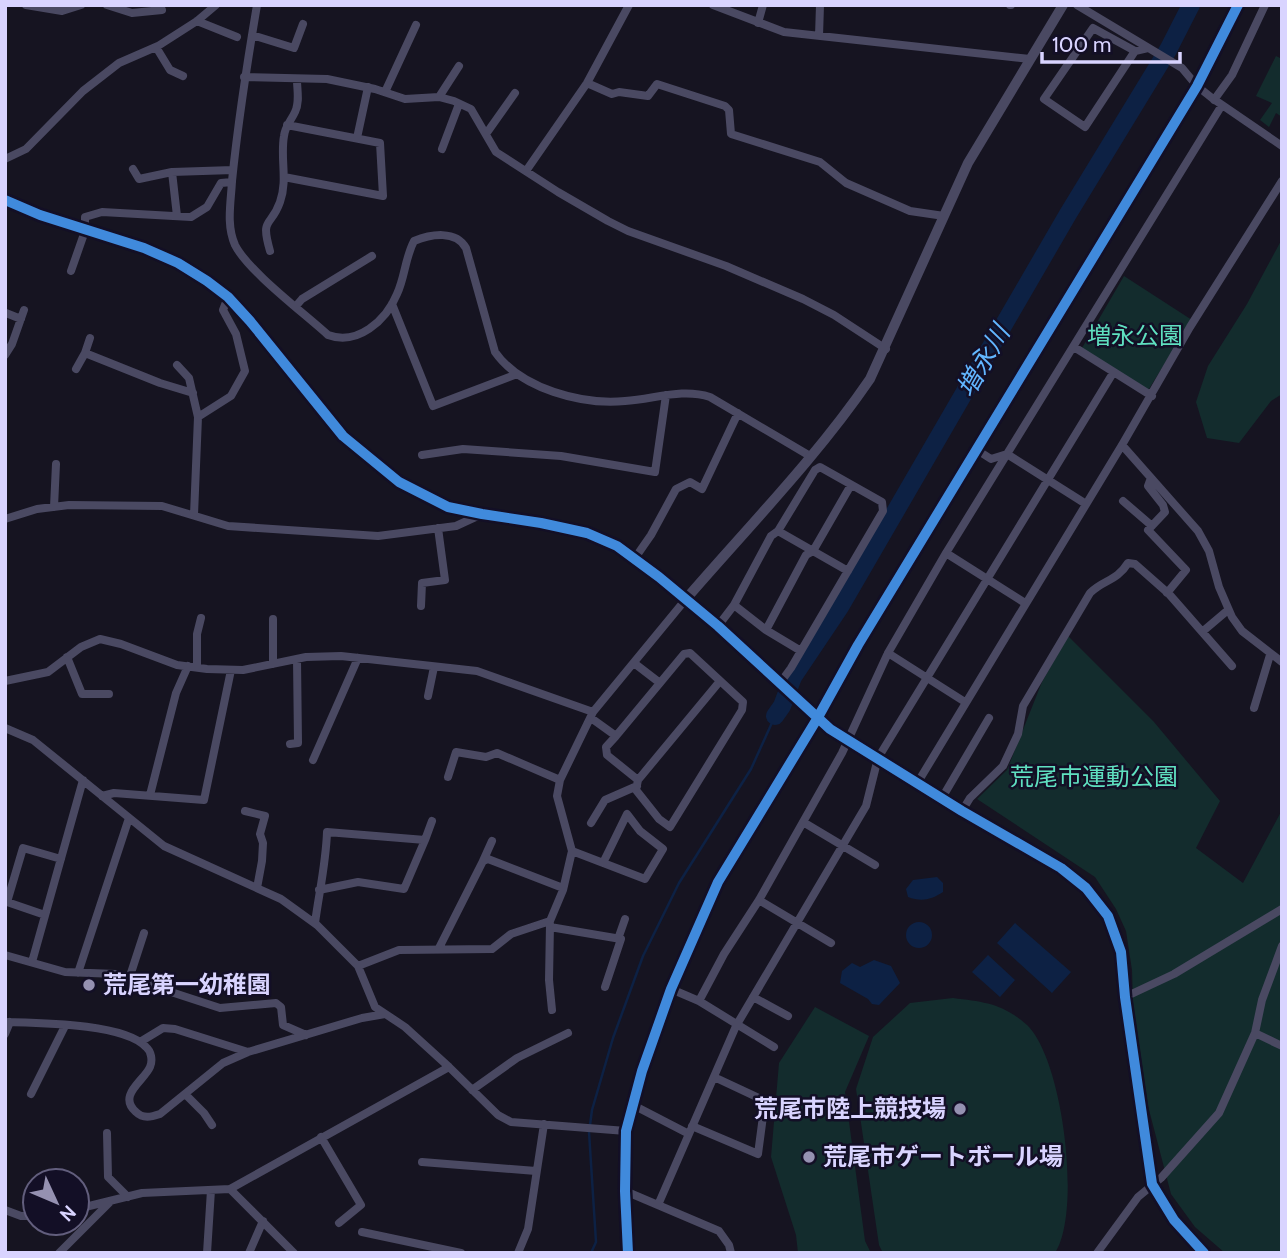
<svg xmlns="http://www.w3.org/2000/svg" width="1287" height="1258" viewBox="0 0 1287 1258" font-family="Cabin,'Noto Sans JP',sans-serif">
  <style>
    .green { fill: #132c2d }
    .water { fill: #0d2144 }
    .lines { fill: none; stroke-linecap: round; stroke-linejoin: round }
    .stream { stroke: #0d2144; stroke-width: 2.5 }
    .river { stroke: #0d2144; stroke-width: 18 }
    .minor { stroke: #4a4962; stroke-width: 8 }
    .tertiary { stroke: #4a4962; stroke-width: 10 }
    .cycleway-casing { stroke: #130f26; stroke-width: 15 }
    .cycleway { stroke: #408adc; stroke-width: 10 }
    .poi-dot { fill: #9591b1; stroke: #130f26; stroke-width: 2.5 }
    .labels { text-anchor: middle; stroke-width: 5; stroke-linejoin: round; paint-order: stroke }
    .park-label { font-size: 24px; fill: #5fe0c0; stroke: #130f26 }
    .poi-label { font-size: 24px; font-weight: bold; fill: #d9d4ff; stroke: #130f26; text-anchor: start }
    .water-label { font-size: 26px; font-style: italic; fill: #62b6ff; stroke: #130f26 }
  </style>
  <rect width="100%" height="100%" fill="#161421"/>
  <!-- green -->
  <path class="green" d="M1276,56l6,3v58l-6,-4 -7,14 -9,-7 12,-17 -16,-7z
    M1282,239v155l-11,7 -32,42 -32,-5 -11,-36 12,-36 39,-62z
    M1124,276l68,44 -45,72 -65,-44z
    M1068,636l86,86 66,79 -24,47 47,35 39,-73v443h-57l-30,-26 -24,-33 -23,-88 -15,-103 -1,-33 -6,-39 -10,-22 -21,-32 -118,-78 30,-29 35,-88z
    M953,998c31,4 49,5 74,27 36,34 55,187 28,228h-172l-4,-8 -23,-156 17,-52 37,-34z
    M815,1007l54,29 -24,56 20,149 6,12h-73l-2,-18 -25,-78 8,-94z"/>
  <!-- water -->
  <path class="water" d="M937,877l6,6v9c-12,8 -22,10 -35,5l-2,-8 7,-9z
    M906 935a13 13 0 1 1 26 0a13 13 0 1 1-26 0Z
    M1015,923l56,49 -19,21 -55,-50z
    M988,955l27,25 -15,17 -28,-25z
    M874,960l17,6 9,17 -21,22 -7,-1 -4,-5 -28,-16 2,-12 10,-8 8,4z"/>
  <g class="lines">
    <!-- stream -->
    <path class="stream" d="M590,1125l2,-15 21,-72 30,-82 36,-73 72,-114 24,-53
      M589,1132l7,110 -5,11"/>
    <!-- river -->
    <path class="river" d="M775,716l7,-10 11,-29 47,-70 228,-393 100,-164 23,-45"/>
    <!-- minor -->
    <path class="minor" d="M26,5l36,6 19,-6
      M107,5l25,8 30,-3
      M257,5c-10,59 -19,117 -25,176 -1,21 -6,44 3,64 13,26 69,68 93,90 29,11 58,-14 69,-41 8,-17 8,-36 17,-53 17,-7 42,-11 52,7l29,104c26,37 87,53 130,49 30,-2 57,-13 85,-4l100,59
      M713,5l71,27 246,27
      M1010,5h1
      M1077,5l105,63 15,18 15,12 70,48
      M197,21l40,16
      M758,23l5,-18
      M252,35l42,13 9,-24
      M819,36l1,-31
      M156,47l14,23 13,6
      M1135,51l-42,-23 -49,71 41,28 50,-76 13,-3
      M244,77l83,2 48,10 30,10 34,-2 15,4 17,8 25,43 62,40 50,29 20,10 98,35 77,33 31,16 52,34
      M587,83l25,11 7,-2 29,4 9,-12 68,22 4,4 2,24 89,28 26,21 64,28 34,5
      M385,92l31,-67
      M439,97l20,-31
      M1214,100l18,-25 33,-70
      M486,134l29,-41
      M357,138l11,-51
      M442,149l17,-45
      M5,159l21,-10 57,-58 36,-28 39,-17 39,-25 19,-16
      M133,169l6,10 33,-7 61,-2
      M526,171l61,-88 42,-78
      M172,172l5,44
      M284,177l99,19 -3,-53 -93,-18
      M270,251c-10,-35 1,-23 10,-49 8,-22 0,-44 4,-66 1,-10 7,-15 11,-24 5,-10 2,-22 2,-32
      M71,271l14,-40v-14l17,-5 89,5 16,-10 14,-24 11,-1
      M392,304l41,102 84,-32
      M296,306l6,-7 70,-43
      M6,313l15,6
      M90,338l-5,15 75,30 33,10
      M1074,347l78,49
      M5,355l7,-11 12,-34
      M177,365l12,13 9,39
      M76,369l9,-16
      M1122,445l76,86 11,20 10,36 13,30 10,14 40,31
      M977,450l14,9 16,-5 79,50
      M422,455l41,-6 98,7 94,16 11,-77
      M1151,478l-3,8 15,19 2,7 -17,18 38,40 -19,23
      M1123,501l29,25
      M54,507l2,-43
      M194,515l4,-98 33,-21 14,-25 -9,-37 -13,-24 5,-13
      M5,519l32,-10 32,-4 93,1 66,20 150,10 78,-10 26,-12
      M946,553l79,50
      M635,558l16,-23 25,-46 14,-7 12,7 36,-76
      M734,605l32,25
      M421,606l1,-23 23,-3 -7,-52
      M273,619v45
      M718,626l16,-21 37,-69 7,-5
      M1202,632l26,-22
      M801,651l-35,-21 40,-75 7,-4 38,-66
      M888,653l77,49
      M67,657l15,37h27
      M634,663l26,20
      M197,667v-33l4,-16
      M5,681l43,-9 33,-25 19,-8 21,5 56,21 30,4 36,1 63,-13 35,-1 136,15 116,41
      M780,683l11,-15 92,-157 -1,-9 -62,-35 -5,3 -37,61 70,40
      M428,696l6,-29
      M1254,708l16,-53
      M591,718l25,18 -10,11 1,8 31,25 -2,10 23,29 11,8 72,-117 1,-8 -53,-49 -6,1 -68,82
      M5,728l28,12 131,106 117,53 36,26 41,41 17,41 30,20 44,40 49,48 13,7 115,9
      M290,744l8,-1 -1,-84
      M313,760l45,-102
      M448,777l8,-25 30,5 11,-4 63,27
      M638,780l82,-99
      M918,782l204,-337 68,-118 92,-146
      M150,795l26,-102 12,-27
      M102,796l12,-3 90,7 27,-130
      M942,798l47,-80
      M245,811l20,5 -5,18 3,9 -1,18 -5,27
      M962,811l8,-13 33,-32 15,-32 5,-28 67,-113c14,-14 26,-11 38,-30l7,1 34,30 63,72
      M803,822l72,43
      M591,823l14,-23 32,-14
      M425,840l7,-19
      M572,851l73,28 18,-30 -23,-18 -13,-17 -24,49
      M483,861l9,-20
      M759,900l72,43
      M45,915l-38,-13 16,-54 38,11
      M315,923c4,-30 11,-60 12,-91l98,8 -21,49 -46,-7 -39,8
      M550,924l-1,56 3,30
      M550,927l71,12 -16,48
      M618,939l7,-20
      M439,948l44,-87 5,-2 75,29
      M5,955l60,17 51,2 104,34 56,-5 5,4 2,18 23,10
      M32,962l51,-182
      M358,966l41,-16 93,-1 19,-15 39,-13 13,-31 9,-39 -15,-55 3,-16 33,-68 93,-113
      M78,973l51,-155
      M129,979l15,-46
      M671,989l28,12 25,-47 35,-54 83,-147 46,-100 58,-100 276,-448
      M753,997l35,19
      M1125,997l49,-23 108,-65
      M699,1001l75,46
      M5,1022c33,1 119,1 141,25 5,4 7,13 4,20 -6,14 -33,28 -14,45 7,7 15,5 24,2l63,-51 25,-11
      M1255,1033l27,13
      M5,1034l5,-12
      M140,1042l23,-14 12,1 73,23 114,-34 23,-4
      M472,1090l45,-32 51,-25
      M31,1094l34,-68
      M185,1094l19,19 8,12
      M633,1105l56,29
      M692,1126l66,28 7,-53 -51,-24
      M107,1133l1,44 20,20
      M321,1137l40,68 -22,18
      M422,1162l114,9
      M230,1189l64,64
      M625,1191l94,40 10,14 2,8
      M658,1205l78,-179 130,-220 12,-48 235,-385
      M77,1209l65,-16 88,-4 219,-122
      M5,1210l16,6h14
      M362,1232l99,21
      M59,1253l51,-51
      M207,1253l4,-63
      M249,1253l14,-32
      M518,1253l10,-24 16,-105
      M1097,1253l41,-56 23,-19 58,-65 36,-80 7,-33 20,-54"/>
    <!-- tertiary -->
    <path class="tertiary" d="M5,200l35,15 104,33 34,15 29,18 21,16 22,24 93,115 56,46 49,25 34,7 59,9 46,10 30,13 42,31 59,49 112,103 132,82 99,57 25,20 22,28 13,36 4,45 27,187 22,36 30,33
      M686,599c62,-72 130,-141 184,-220l98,-216 95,-158
      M628,1253l-3,-62 1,-60 16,-60 29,-82 47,-107 99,-163 41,-74 339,-559 41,-81"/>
    <!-- cycleway casing -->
    <g class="cycleway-casing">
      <path id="cycleway" d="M5,200l35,15 104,33 34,15 29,18 21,16 22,24 93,115 56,46 49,25 34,7 59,9 46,10 30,13 42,31 59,49 112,103 132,82 99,57 25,20 22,28 13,36 4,45 27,187 22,36 30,33
        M628,1253l-3,-62 1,-60 16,-60 29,-82 47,-107 99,-163 41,-74 339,-559 41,-81"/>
    </g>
    <!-- cycleway -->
    <use href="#cycleway" class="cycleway"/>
  </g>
  <!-- markers -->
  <g class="poi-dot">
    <circle cx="89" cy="985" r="7"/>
    <circle cx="960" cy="1109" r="7"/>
    <circle cx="809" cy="1157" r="7"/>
  </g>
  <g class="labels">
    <!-- park labels -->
    <g class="park-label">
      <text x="1135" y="344">増永公園</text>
      <text x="1094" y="785">荒尾市運動公園</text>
    </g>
    <!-- poi labels -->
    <g class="poi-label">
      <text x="103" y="993">荒尾第一幼稚園</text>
      <text x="946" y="1117" text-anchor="end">荒尾市陸上競技場</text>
      <text x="823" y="1165">荒尾市ゲートボール場</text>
    </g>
    <!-- water labels -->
    <g class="water-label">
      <text transform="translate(983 361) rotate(-60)" y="9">増永川</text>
    </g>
  </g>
  <!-- border -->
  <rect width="1287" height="1258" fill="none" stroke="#d9d4ff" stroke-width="14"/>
  <!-- north arrow -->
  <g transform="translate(56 1202) rotate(134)"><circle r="33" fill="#130f26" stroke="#625e7d" stroke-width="2"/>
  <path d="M0-5L12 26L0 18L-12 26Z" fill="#9591b1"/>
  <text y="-10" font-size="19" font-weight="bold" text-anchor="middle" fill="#d9d4ff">N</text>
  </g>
  <!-- scale -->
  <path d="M1042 52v10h138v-10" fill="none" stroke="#d9d4ff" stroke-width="3.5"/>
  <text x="1052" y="52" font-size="21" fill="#d9d4ff" stroke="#130f26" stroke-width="5" paint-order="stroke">100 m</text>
</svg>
